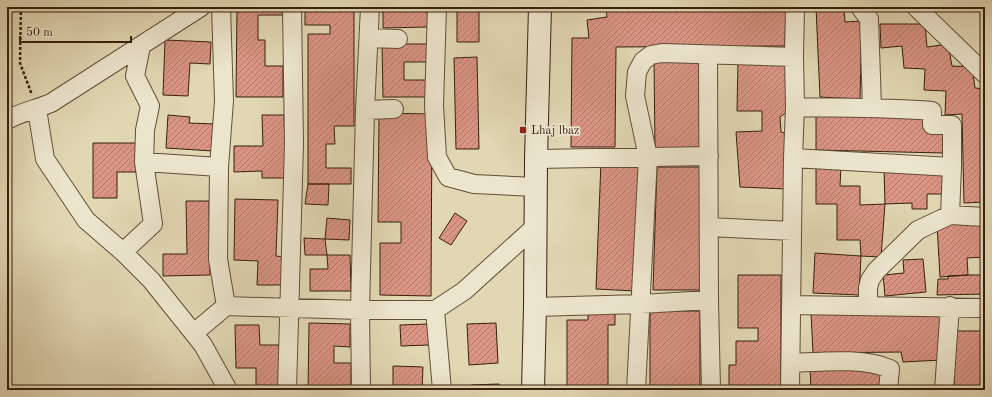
<svg xmlns="http://www.w3.org/2000/svg" width="992" height="397" viewBox="0 0 992 397" font-family="'Old Standard TT',serif">
  <style>
    .building { fill: url(#building-hatch); stroke: #381f0f }
    .lines { fill: none; stroke-linecap: round; stroke-linejoin: round }
    .street-casing { stroke: #624d38; stroke-width: 20 }
    .secondary-casing { stroke: #381f0f; stroke-width: 24 }
    .path { stroke: #381f0f; stroke-width: 2.5; stroke-dasharray: 3 2; stroke-linecap: butt }
    .street { stroke: #ece5ce; stroke-width: 18 }
    .secondary { stroke: #ece5ce; stroke-width: 22 }
    .poi-dot { fill: #8f2418; stroke: #ece5ce; stroke-width: 1.5 }
    .labels { text-anchor: middle; stroke-width: 3.5; stroke-linejoin: round; paint-order: stroke }
    .poi-label { font-size: 12px; fill: #381f0f; stroke: #ece5ce; text-anchor: start }
  </style>
  <defs>
    <pattern id="building-hatch" width="6" height="6" patternUnits="userSpaceOnUse"><rect width="6" height="6" fill="#da9584"/><path d="M-1 1l2-2M0 6l6-6M5 7l2-2" fill="none" stroke="#b2796a"/></pattern>
  </defs>
  <rect width="100%" height="100%" fill="#e1d7b3"/>
  <filter id="stains"><feTurbulence type="fractalNoise" baseFrequency=".005" numOctaves="4"/><feColorMatrix values="0 0 0 0 .2 0 0 0 0 .09 0 0 0 0 .02 0 0 0 .5 -.17"/></filter>
  <radialGradient id="worn" r=".72"><stop offset=".6" stop-color="#630" stop-opacity="0"/><stop offset="1" stop-color="#630" stop-opacity=".3"/></radialGradient>
  <!-- building -->
  <path class="building" d="M237,7h48v8h-27v25h7v26h18v31h-47z
    M305,7h49v119h-20l1,18h-9v24h25v16h-43v-150h22v-9h-25z
    M383,7h44l1,20 -45,1z
    M606,7h180l-1,39 -169,1 -1,100h-44l1,-109h17l-2,-18 20,-3z
    M816,7h28l1,15 17,-1 -2,78 -40,-2z
    M457,11h22v31h-22z
    M880,24h45l2,23 21,-3 4,22 20,1 3,21 10,1v113l-21,1 -2,-89 -17,1 1,-24 -22,-1 1,-21 -21,-1 -2,-22 -21,2z
    M165,40l46,2 -1,22 -20,-1 -2,33 -25,-1z
    M382,44h46v18h-24v18h23v17h-44z
    M477,57l2,92h-23l-2,-91z
    M654,60h45l2,90 -46,-1z
    M738,61l50,2 -1,49 -7,5 1,15 7,2 -1,55 -47,-2 -4,-55 26,-1v-20h-25z
    M816,112l110,4 18,16 -1,21 -127,-3z
    M379,113l53,1 -1,182 -51,-1v-52h21v-21h-23z
    M168,115l22,2 -1,6 26,1 -2,27 -47,-3z
    M262,115h22l2,63h-24v-7l-28,1v-26h29z
    M93,143h46v29h-22v26h-24z
    M601,162l39,2 -5,127 -39,-2z
    M657,167h45v123h-49z
    M816,167h25l-1,19h20v19l25,-1 -4,53 -20,-1 -1,-16h-23v-36h-21z
    M884,170l61,1v23h-18v15h-15v-6l-27,1z
    M308,184h21l-1,21 -23,-1z
    M235,199l43,1 -2,56 9,1 -1,28h-27l1,-24 -24,-1z
    M186,201h23l1,74 -47,1v-22h24z
    M455,213l12,8 -16,24 -12,-7z
    M327,218l23,2 -1,20 -24,-1z
    M985,222v35l-18,1 1,17 -28,2 -3,-53z
    M304,238l21,1 2,16h-22z
    M815,253l46,3 -2,39 -46,-2z
    M327,255h23l1,36h-41v-22h18z
    M923,259l3,33 -41,4 -2,-21 21,-2 -1,-13z
    M738,275h43v115h-52v-25h7v-24h22v-13h-20z
    M968,275h17v19l-48,1 1,-16h10v-3z
    M588,309h27v16h-7v65h-41v-70h21z
    M650,311h50v79h-50z
    M811,313l130,1 1,46 -39,2 -2,-10 -88,1z
    M985,315v75h-31v-59h31z
    M309,323l41,1v23l-16,-1v17h17v27h-43z
    M496,323l2,40 -29,2 -2,-41z
    M428,324l1,21 -28,1 -1,-21z
    M235,325h24l1,20h20l1,42 -25,1v-20h-20z
    M393,366l30,1 -1,23h-29z
    M810,366l73,3 1,21h-73z
    M499,384v6h-28v-5z"/>
  <g class="lines">
    <!-- street casing -->
    <g class="street-casing">
      <path id="street" d="M221,7l3,94 -5,66 -1,92 8,47
        M437,7l-3,98 3,52 11,20 26,7 62,3
        M860,7l9,12 3,88
        M916,7l69,67
        M369,38l29,1
        M708,55l1,245 2,90
        M795,107c46,1 92,0 137,4v14h20v42l-2,48
        M37,109l8,50 41,61 37,32 28,28 52,65 25,45
        M365,110l29,-1
        M7,120c14,-8 30,-11 44,-17l150,-96
        M793,158l159,9
        M536,159l173,-3
        M144,162l75,5
        M709,227l83,4
        M123,252l30,-28 -9,-62 1,-32 5,-24 -15,-30 6,-30
        M791,305l194,3
        M868,305v-17l2,-8 6,-9 42,-41 32,-15 35,2
        M535,307l106,-3 68,-4
        M435,310l7,80
        M194,333l32,-27 134,4h75l29,-19 72,-65
        M791,363c28,-1 73,-6 99,6l-2,21
        M287,390l7,-246 -2,-137
        M361,390l-1,-80 5,-200 5,-103
        M636,390l12,-233 -13,-61 2,-24 6,-11 8,-6 11,-2 132,4
        M790,390l3,-232 2,-51 -1,-50 1,-50
        M944,390l6,-84"/>
    </g>
    <!-- secondary casing -->
    <g class="secondary-casing">
      <path id="secondary" d="M533,390l2,-83 1,-148 4,-152"/>
    </g>
    <!-- path -->
    <path class="path" d="M21,7l-1,56 12,32"/>
    <!-- street -->
    <use href="#street" class="street"/>
    <!-- secondary -->
    <use href="#secondary" class="secondary"/>
  </g>
  <!-- markers -->
  <rect class="poi-dot" x="519" y="126" width="8" height="8" rx="2"/>
  <g class="labels">
    <!-- poi labels -->
    <g class="poi-label">
      <text x="531" y="134">Lhaj lbaz</text>
    </g>
  </g>
  <!-- margin -->
  <rect width="992" height="397" fill="none" stroke="#e1d7b3" stroke-width="24"/>
  <rect x="8" y="8" width="976" height="381" fill="none" stroke="#381f0f" stroke-width="2"/>
  <rect x="12" y="12" width="968" height="373" fill="none" stroke="#381f0f"/>
  <!-- scale -->
  <path d="M20 36v6h111v-6" fill="none" stroke="#381f0f" stroke-width="2"/>
  <text x="26" y="36" font-size="12" fill="#381f0f" stroke="#ece5ce" stroke-width="3" paint-order="stroke">50 m</text>
  <rect width="100%" height="100%" filter="url(#stains)"/>
  <rect width="100%" height="100%" fill="url(#worn)"/>
</svg>
